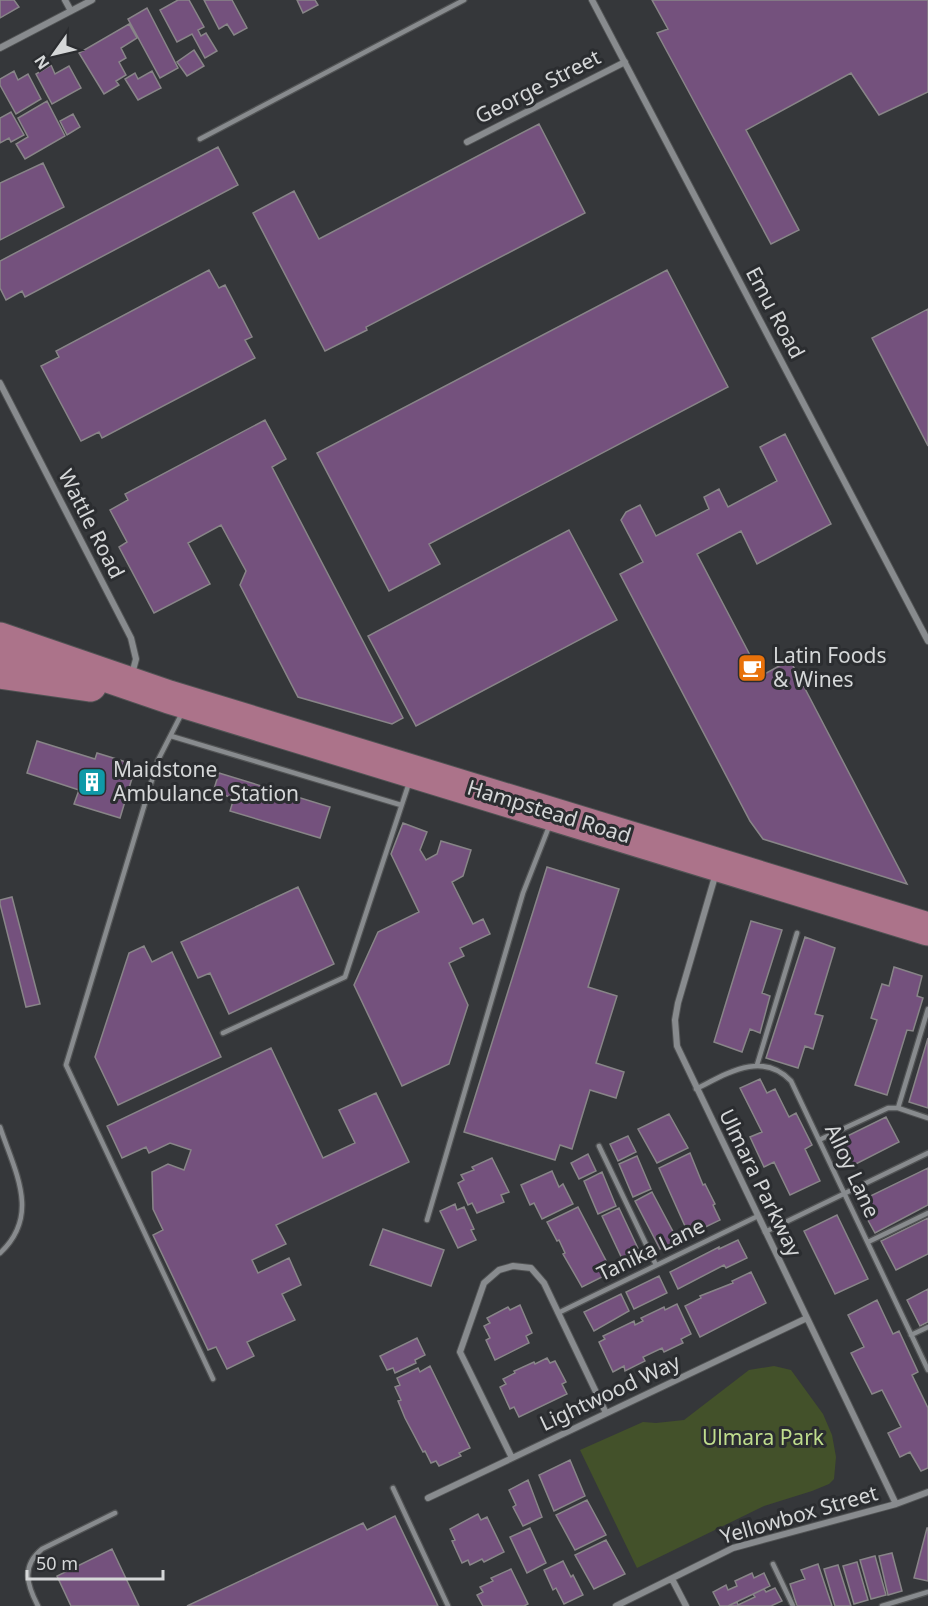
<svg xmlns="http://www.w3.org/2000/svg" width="928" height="1606" viewBox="0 0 928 1606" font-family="'Noto Sans',sans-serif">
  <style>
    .green { fill: #43512a }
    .building { fill: #74517d; stroke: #888588; stroke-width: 1.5 }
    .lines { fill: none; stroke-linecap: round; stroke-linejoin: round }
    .lane-casing { stroke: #515354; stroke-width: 7 }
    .street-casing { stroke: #515354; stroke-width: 8 }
    .primary-casing { stroke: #515354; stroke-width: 35 }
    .lane { stroke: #888b8e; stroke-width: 4.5 }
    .street { stroke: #888b8e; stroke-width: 6 }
    .primary { stroke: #ac738a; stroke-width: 33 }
    .labels { text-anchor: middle; stroke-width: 6; stroke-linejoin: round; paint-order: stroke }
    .street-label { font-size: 21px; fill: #d5d7d8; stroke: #2b2d30 }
    .poi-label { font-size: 21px; fill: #d5d7d8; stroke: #2b2d30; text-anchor: start }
    .park-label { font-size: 21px; fill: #bfdd8d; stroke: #2b2d30 }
  </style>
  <rect width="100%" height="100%" fill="#35373a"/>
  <!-- green -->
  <path class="green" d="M774,1366l17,4 32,44 9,21 4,22 -2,22 -5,5 -17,7 -48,15 -127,62 -57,-118 63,-28 13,1 28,-3 65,-50z"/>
  <!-- building -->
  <path class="building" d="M0,0h14l5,7 -19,11z
    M178,0h11l15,27 -6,3 3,6 5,-3 11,18 -12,7 -13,-24 -15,8 -17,-32z
    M204,0h28l15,28 -13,7 -7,-11 -8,5z
    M297,0h18l3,5 -15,8z
    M652,0h276v92l-49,23 -28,-42 -105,57 53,100 -28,14 -114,-211 11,-4z
    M147,8l31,60 -18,10 -32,-59z
    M129,24l8,14 -16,10 5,10 -7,4 7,13 -10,6 3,4 -15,9 -25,-41z
    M194,50l10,16 -17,10 -10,-14z
    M51,65l4,9 14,-8 12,22 -29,16 -16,-30z
    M14,71l4,9 10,-6 13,25 -25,15 -16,-29v-6z
    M152,71l9,17 -23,12 -13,-21 10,-6 3,6z
    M47,101l18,35 -40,23 -9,-15 12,-7 -10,-19z
    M11,112l13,23 -13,7 -2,-4 -9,5v-25z
    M73,114l7,13 -13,8 -7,-14z
    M539,124l46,89 -219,114 1,3 -42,21 -72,-138 41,-22 25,48z
    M218,147l20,38 -213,112 -3,-6 -16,9 -6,-12v-27z
    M43,163l21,44 -64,33v-57z
    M209,270l10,18 6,-3 27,52 -7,3 10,18 -153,80 -3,-6 -18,9 -40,-75 18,-9 -3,-6z
    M667,270l61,117 -299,157 11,20 -51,27 -72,-138z
    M928,309v137l-56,-108z
    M265,420l21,39 -14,8 131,251 -11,6 -94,-27 -58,-112 6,-14 -25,-46 -33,18 22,41 -56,29 -35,-66 8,-5 -17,-32 18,-10 -3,-6z
    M785,434l46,90 -74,40 -16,-33 -44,23 64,122 29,-16 117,224 -144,-45 -13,-18 -130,-247 23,-12 -22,-42 5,-8 14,-7 16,31 53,-27 -5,-12 15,-8 9,18 49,-26 -17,-34z
    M569,530l48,90 -201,106 -48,-90z
    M37,741l58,18 2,-6 39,12 -16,53 -46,-14 5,-14 -52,-17z
    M219,773l111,34 -10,31 -90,-27 4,-13 -21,-6z
    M403,823l24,9 -7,18 6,10 11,-6 4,-13 30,9 -8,26 -11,6 21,42 10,-5 7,15 -30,14 4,8 -15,7 19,42 -19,59 -47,22 -48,-101 24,-53 41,-20 -28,-58z
    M547,867l72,22 -31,98 29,9 -21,67 28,9 -8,26 -26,-8 -18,59 -12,-4 -5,15 -91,-28z
    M298,887l36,77 -105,50 -19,-41 -12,5 -17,-36z
    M12,897l28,107 -14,3 -26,-103v-4z
    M751,921l31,9 -20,63 8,3 -10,37 -10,-4 -8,23 -28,-10z
    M805,937l30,11 -20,66 8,2 -10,33 -8,-3 -7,22 -32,-10z
    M144,946l8,16 20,-10 49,105 -103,48 -23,-48 34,-104z
    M894,967l28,9 -5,20 6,2 -10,33 -6,-1 -20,65 -32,-10 22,-65 -6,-2 11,-34 7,2z
    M928,1038v70l-19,-6z
    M271,1048l52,110 32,-15 -16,-33 37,-17 33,69 -133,63 10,19 -34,16 6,13 31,-15 12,27 -19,9 13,26 -48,22 7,14 -27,13 -11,-22 -8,3 -55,-115 10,-5 -10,-21 -1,-37 16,-8 16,6 7,-20 -21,-7 -21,10 -3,-6 -24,11 -15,-32z
    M760,1079l7,14 8,-4 14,28 7,-4 16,32 -7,4 15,32 -30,14 -16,-33 -10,5 -14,-30 12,-5 -22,-44z
    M669,1114l19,34 -31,15 -19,-34z
    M886,1117l13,25 -53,27 -13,-26z
    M628,1136l8,16 -18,9 -8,-17z
    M690,1153l13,32 2,-1 10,20 -2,1 7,15 -31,15 -30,-67z
    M588,1154l8,17 -17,8 -8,-16z
    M637,1156l14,33 -18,8 -14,-33z
    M492,1158l17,34 -8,3 3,7 -27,11 -5,-10 -4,2 -10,-22 6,-3 -3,-5 13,-5 -2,-3z
    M928,1168v37l-53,28 -17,-31z
    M552,1171l7,16 4,-3 10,20 -31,15 -8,-16 -4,2 -9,-20z
    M602,1172l14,34 -18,8 -14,-33z
    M652,1192l26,49 -18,8 -25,-48z
    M455,1204l2,6 7,-3 10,22 -3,1 5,10 -18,8 -18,-37z
    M578,1207l34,65 -30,15 -19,-33 2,-1 -6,-13 -2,1 -10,-19z
    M619,1208l23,49 -17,8 -23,-49z
    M837,1215l31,64 -33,15 -31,-63z
    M928,1218v36l-32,16 -15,-29z
    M383,1229l61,21 -13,36 -61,-21z
    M738,1240l9,18 -21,10 -2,-3 -46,24 -8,-17 49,-25v2z
    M751,1272l15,31 -66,34 -15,-31 16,-8 -1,-2 33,-13 -1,-2z
    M659,1276l8,17 -33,16 -8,-17z
    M928,1289v33l-8,4 -13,-26z
    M621,1294l8,17 -35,20 -10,-19z
    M877,1300l16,34 6,-3 19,41 -6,3 16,33v60l-7,3 -11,-19 -10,5 -12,-24 13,-6 -19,-37 -10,4 -21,-41 13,-6 -16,-32z
    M677,1304l14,30 -10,5 2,4 -19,9 -2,-4 -19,9 2,4 -20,10 -1,-5 -11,6 -14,-30 6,-3 -2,-3 31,-15 1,4 8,-4 -2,-3 23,-11 1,3z
    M520,1305l12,28 -6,3 3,7 -34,17 -9,-20 4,-2 -6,-12 6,-3 -3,-5 21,-11 2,3z
    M417,1338l8,17 -10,5 1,3 -21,10 -2,-5 -6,2 -7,-14z
    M547,1358l3,5 5,-2 11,21 -4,2 5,10 -48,23 -5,-10 -4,2 -10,-22 6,-3 -3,-5 12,-6 -1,-2 20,-9 1,2z
    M430,1366l40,82 -11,5 2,3 -22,10 -3,-5 -5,2 -6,-12 -2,1 -18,-34 -7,-17 3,-1 -6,-13 5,-2 -3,-7 21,-10 2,4z
    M570,1460l15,36 -31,15 -15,-36z
    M528,1480l14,37 -19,9 -10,-19 3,-2 -7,-15z
    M587,1500l19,35 -31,15 -19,-35z
    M478,1514l3,6 6,-3 17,35 -20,10 -2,-3 -12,6 -2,-5 -6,3 -10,-22 3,-1 -5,-11z
    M395,1516l43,90h-251l176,-83 4,7z
    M530,1528l16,35 -19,10 -17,-36z
    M927,1528h1v53l-14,-3z
    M606,1540l19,34 -31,15 -19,-34z
    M112,1549l27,57h-68l-14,-30z
    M892,1553l10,38 -14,4 -9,-39z
    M875,1556l11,39 -15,4 -11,-39z
    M563,1561l8,16 2,-2 10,20 -19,9 -8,-16 -3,2 -9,-20z
    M857,1562l11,38 -14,4 -11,-38z
    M818,1564l14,42h-35l-7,-22 15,-5 -4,-9z
    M838,1565l13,41h-16l-11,-37z
    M511,1569l17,35 -4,2h-41l-6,-11 6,-3 -3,-5 13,-6 -2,-3z
    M752,1573l2,5 10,-5 6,13 -42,20h-8l-7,-14 13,-7 2,5 9,-4 -2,-5z
    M775,1588l7,13 -11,5h-43l9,-4 1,3 17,-8 -2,-3 11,-5 2,3z"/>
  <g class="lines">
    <!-- lane casing -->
    <g class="lane-casing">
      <path id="lane" d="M200,139l264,-139
        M182,713l-24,47 -92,305 147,314
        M171,736l230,69
        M223,1033l122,-56 64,-194
        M757,1065l40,-132
        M696,1089c30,-15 66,-39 95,-8l137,289
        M898,1108l30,-99
        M0,1127c15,45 41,88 0,126
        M819,1140l69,-32h10l30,10
        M599,1146l57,119
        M427,1220l96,-327 27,-69
        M765,1232l163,-79
        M868,1242l60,-29
        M558,1313l200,-97
        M911,1335l17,-8
        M393,1488l55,118
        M773,1564l20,42
        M38,1606c-11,-21 -17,-40 4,-57l73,-36
        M882,1606l46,-14"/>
    </g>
    <!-- street casing -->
    <g class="street-casing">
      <path id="street" d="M65,0l6,11
        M592,0l336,641
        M0,48l92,-48
        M467,142l158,-80
        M0,383l131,255 5,21 -4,15
        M716,873l-38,130 -3,17 2,26 219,458
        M512,1458l-52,-106 24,-69 15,-13 14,-4 18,2 13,15 62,130
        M428,1498l379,-180
        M672,1579l14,27
        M616,1606l117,-58 163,-44 32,-12"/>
    </g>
    <!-- primary casing -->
    <g class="primary-casing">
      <path id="primary" d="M0,639l169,58 759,232
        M0,672l90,13"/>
    </g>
    <!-- lane -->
    <use href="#lane" class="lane"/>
    <!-- street -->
    <use href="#street" class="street"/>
    <!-- primary -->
    <use href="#primary" class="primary"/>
  </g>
  <!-- icons -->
  <defs>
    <g id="cafe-square" transform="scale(1.5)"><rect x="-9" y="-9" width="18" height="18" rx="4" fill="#e8710a" stroke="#2b2d30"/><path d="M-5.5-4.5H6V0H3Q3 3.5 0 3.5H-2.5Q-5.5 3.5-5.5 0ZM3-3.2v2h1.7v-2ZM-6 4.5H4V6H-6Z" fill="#fff"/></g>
    <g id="building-square" transform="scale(1.5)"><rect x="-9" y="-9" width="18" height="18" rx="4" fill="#0f9aa8" stroke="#2b2d30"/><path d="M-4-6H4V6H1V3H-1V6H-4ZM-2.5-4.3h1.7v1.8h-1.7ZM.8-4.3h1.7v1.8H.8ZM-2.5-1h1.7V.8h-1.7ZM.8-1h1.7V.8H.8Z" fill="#fff"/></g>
  </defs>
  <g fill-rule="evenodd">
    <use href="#cafe-square" x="752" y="668"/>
    <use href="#building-square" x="92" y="782"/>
  </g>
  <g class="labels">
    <!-- street labels -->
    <g class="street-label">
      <text transform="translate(538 87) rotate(-27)" y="7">George Street</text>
      <text transform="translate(775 313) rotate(62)" y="7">Emu Road</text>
      <text transform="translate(91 524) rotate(63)" y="7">Wattle Road</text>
      <text transform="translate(549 812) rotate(17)" y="7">Hampstead Road</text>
      <text transform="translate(852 1171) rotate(65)" y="7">Alloy Lane</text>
      <text transform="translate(760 1183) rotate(64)" y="7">Ulmara Parkway</text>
      <text transform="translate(651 1250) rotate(-26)" y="7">Tanika Lane</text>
      <text transform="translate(610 1393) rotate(-25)" y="7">Lightwood Way</text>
      <text transform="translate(799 1515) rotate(-16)" y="7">Yellowbox Street</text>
    </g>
    <!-- poi labels -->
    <g class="poi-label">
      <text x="773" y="663">Latin Foods<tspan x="773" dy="24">&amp; Wines</tspan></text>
      <text x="113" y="777">Maidstone<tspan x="113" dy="24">Ambulance Station</tspan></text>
    </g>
    <!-- park labels -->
    <g class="park-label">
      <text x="763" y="1445">Ulmara Park</text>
    </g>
  </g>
  <!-- north arrow -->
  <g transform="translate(54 54) rotate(236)" stroke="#2b2d30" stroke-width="4.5" paint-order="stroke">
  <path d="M0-4.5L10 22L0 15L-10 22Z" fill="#d5d7d8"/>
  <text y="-9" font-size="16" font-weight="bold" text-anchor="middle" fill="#d5d7d8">N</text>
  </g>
  <!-- scale -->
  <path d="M27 1570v9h136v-9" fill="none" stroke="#d5d7d8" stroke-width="3"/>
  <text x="36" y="1570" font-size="18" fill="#d5d7d8" stroke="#2b2d30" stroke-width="4.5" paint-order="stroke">50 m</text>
</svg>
